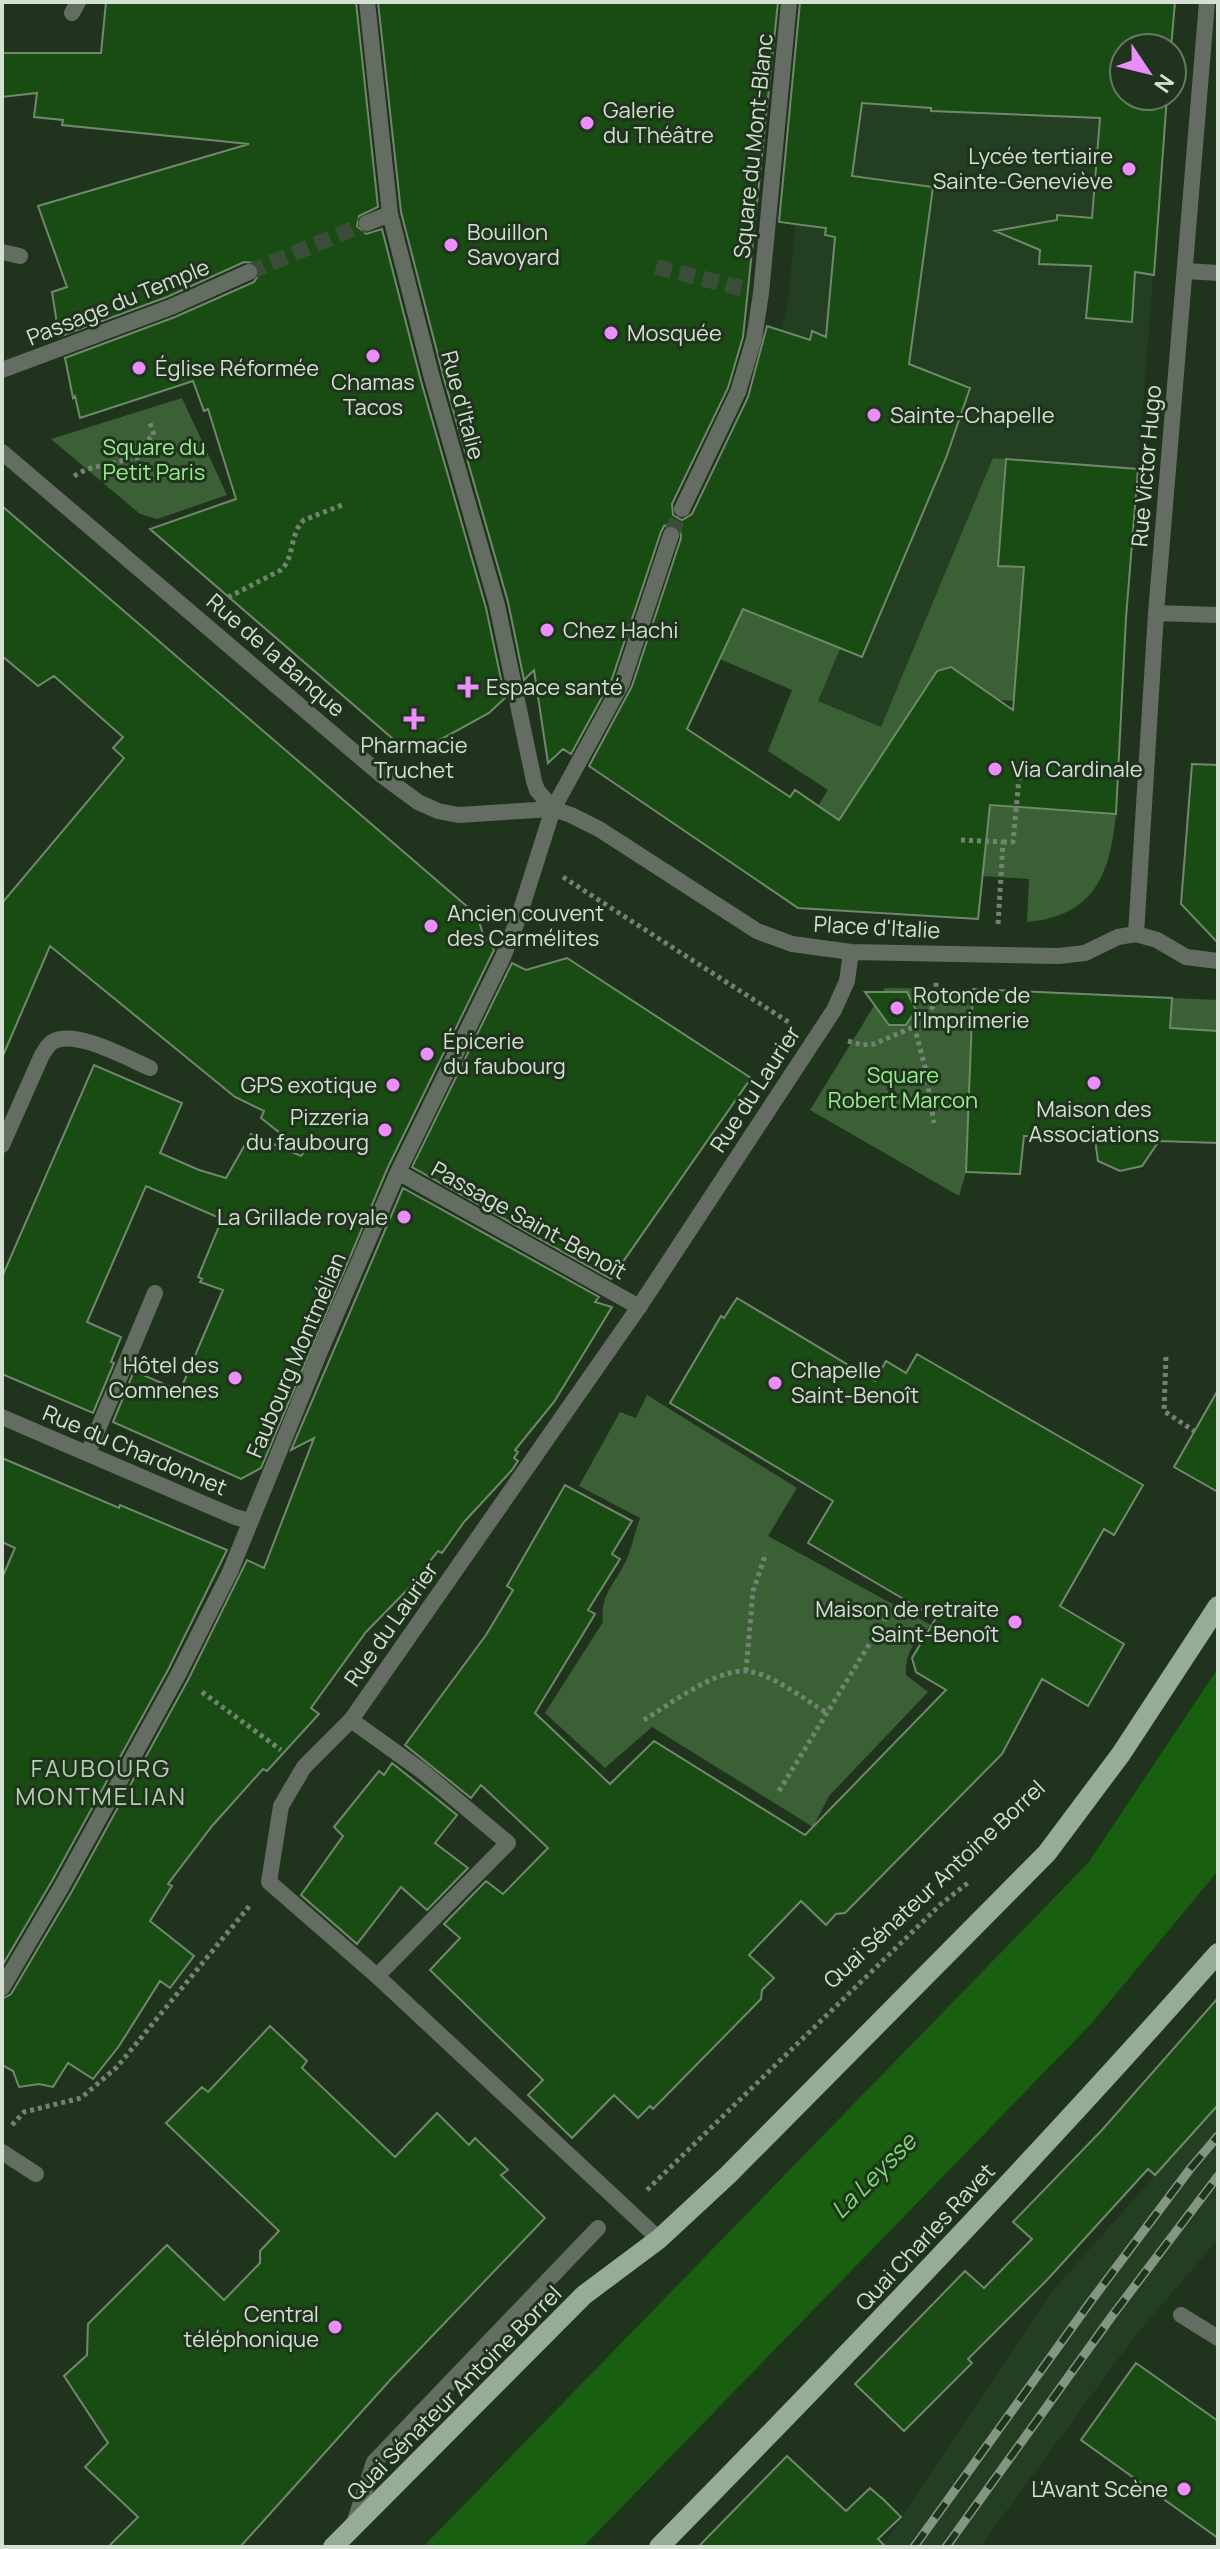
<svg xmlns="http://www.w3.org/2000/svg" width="1220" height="2549" viewBox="0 0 1220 2549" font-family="Manrope,sans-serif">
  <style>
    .built { fill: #243e21 }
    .green { fill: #3b6036 }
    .water { fill: #185f10 }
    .building { fill: #194c13; stroke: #71886d; stroke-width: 2 }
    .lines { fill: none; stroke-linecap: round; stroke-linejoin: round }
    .pedestrian-tunnel { stroke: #3a4d38; stroke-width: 16; stroke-dasharray: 16 8; stroke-linecap: butt }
    .path { stroke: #738371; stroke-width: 5; stroke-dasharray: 4 4; stroke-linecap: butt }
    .service { stroke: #636d61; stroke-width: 16 }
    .pedestrian { stroke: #636d61; stroke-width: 16 }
    .minor { stroke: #636d61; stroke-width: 16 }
    .primary { stroke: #97ac94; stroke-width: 20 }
    .rail-casing { stroke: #859583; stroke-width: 9 }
    .rail { stroke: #1f331d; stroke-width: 6; stroke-dasharray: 18; stroke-linecap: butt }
    .poi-dot { fill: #eb8dfb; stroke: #1f331d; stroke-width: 3 }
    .labels { text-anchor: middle; stroke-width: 6; stroke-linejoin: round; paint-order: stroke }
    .poi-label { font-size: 22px; fill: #d4e0d2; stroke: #1f331d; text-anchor: start }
    .street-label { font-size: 22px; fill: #d4e0d2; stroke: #1f331d }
    .park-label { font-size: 22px; fill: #98f18d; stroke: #1f331d }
    .neighbourhood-label { font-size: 24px; letter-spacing: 2px; fill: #b6cfb2; stroke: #1f331d }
    .water-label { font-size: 24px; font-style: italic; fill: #80d976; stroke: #1f331d }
  </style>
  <rect width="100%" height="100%" fill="#1f331d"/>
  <!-- built -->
  <path class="built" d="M821,99l344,24 -27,346 -145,-11 -112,270 -63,-27 22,-52 21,8 110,-268 -155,-52 -40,15 12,-49 7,-79z
    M1218,2105v134l-86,101 -152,207h-98l173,-259z"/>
  <!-- green -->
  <path class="green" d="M182,398l45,97 -70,24 -17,-5 -89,-75z
    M993,458l12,1 -7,107 46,3 -1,9 86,7 -4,46 -105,-7 -6,77 -16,-1 -47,-33 -14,4 -97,149 -22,-14 10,-16 -60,-39 24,-61 -72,-31 3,-7 -10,-55 127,52 -22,52 63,26z
    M965,779l59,28 92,7c-6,60 -21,102 -89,108l2,-43 -48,-3z
    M885,988l88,1 -7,183 -7,24 -149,-86z
    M1172,998l46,2v31l-48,-3z
    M647,1395l150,93 -29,48 163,89c-16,16 -26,27 -25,50l22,17 -99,104 -16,31 -161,-100 -47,41 -60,-55 58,-91c-4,-28 15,-41 25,-66 5,-12 7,-25 12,-38l-61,-32 41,-74 16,6z"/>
  <!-- water -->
  <path class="water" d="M1218,1668v203l-127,153 -508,523h-160l665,-684z"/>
  <!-- building -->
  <path class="building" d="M106,2h250l22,205 -19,9 -2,10 9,8 16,-5 39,152 65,227 19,90 -16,15 -71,39 -11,-1 -257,-222 86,-30 -28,-90 -4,2 -11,-30 -113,37 -5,-22 -2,2 -8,-40 110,-41 79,-35 6,-10 -5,-9 -11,-1 -77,35 -108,40 -7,-45 15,-5 -29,-81 211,-62 -187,-19 1,-5 -29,-3 3,-24 -35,4v-44h99z
    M378,2h400l-35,335 -15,51 -56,116 1,11 9,5 10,-6 56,-117 19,-71 43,14 2,-9 14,6 9,-100 -10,-2 1,-7 -47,-6 21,-220h375l-4,46h-47v48h43l-13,179 -19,-3 -3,50 -46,-4 5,-52 -52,-2 1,-14 -45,-19 62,-11v-5l35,3 8,-100 -169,-7v-3l-69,-5 -10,73 81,11 -24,177 61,24 -24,70 -84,199 -119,-48 -56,120 103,68 5,-7 44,30 98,-149 14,-4 62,43 11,-143 -26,-1 8,-107 132,10 -12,149 -10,196 -126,-9 -12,114 -180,-11 -209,-142 43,-80 49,-148 -1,-10 -6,-4 -10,2 -3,6 -49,147 -41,75 -8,-5 -15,14 -14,-93 -10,10 -16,-78 -65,-227 -42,-163z
    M2,506l475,409 6,19 11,16 -106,217 -127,301 -20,11 -128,-57 21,-51 46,20 43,-101 -23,-8 2,-3 -4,-2 24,-58 -76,-33 -59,136 34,15 -10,25 3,1 -21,50 -91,-39v-97l92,-212 88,38 -22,50 39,17 27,8 25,-44 50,22 3,-4 -43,-34 3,-7 -29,-14 -185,-151 -48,112v-155l122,-145 -11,-10 10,-11 -69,-61 -16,10 -36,-30z
    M1192,764l26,1v178l-37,-39z
    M567,958l184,120 -140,201 -199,-112 100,-204 14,7z
    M973,989l199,9 -2,30 48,3v112l-59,-2 -17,25 -22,5 -22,-10 -3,-22 -71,-3 -4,38 -54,-2z
    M865,992h42l9,18 -10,15h-17z
    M403,1188l196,109 -4,5 17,5 -58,95 -39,48 3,2 -4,6 4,3 -6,9 -48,52 -22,31 -4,-2 -29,37 -43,44 -55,76 8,6 -52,57 -4,-2 -51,57 -44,58 4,2 -22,35 44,35 -24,32 -10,-7 -41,65 -26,33 -25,-16 -15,24 -14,-3 -20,3 -6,-16 -11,-6v-66l9,-5 61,-103 116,-211 59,-120 17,8 50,-130 -23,12z
    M737,1298l138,83 11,-20 20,12 11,-19 226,131 -29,50 -10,-6 -44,77 64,38 -36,62 -46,-27 -40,75 -157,159 -9,1 -10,11 -25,-24 -52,54 25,23 -12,12 -1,9 -108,110 -3,-3 -12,12 -24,-23 -42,43 -44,-43 15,-15 -113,-110 30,-32 -16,-14 42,-43 17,13 45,-46 -67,-63 -10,13 -66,-53 81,-110 27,-45 -6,-4 58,-101 67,36 -20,33 8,5 -32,51 7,4 -60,99 75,71 44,-43 151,94 141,-145 -30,-18 -4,-14 24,-40 -128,-75 25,-42 -163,-98 51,-87 3,2z
    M1218,1390v102l-44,-25z
    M2,1458l117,50 1,-3 107,45 -59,120 -116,211 -50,85v-388l13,-30 -13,-6z
    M392,1763l65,52 -22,28 33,25 -41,42 -26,-23 -44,57 -56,-49 42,-59 -9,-9 45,-56 5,4z
    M1218,1998v107l-63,70 -7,-6 -101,111 -79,79 4,4 -68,68 -49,-47 110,-113 19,17 48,-49 -19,-17 89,-92z
    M270,2026l37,35 -5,7 93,89 42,-44 32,32 6,-7 33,32 -7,5 44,43 -154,161 -151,168h-132l30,-30 -53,-50 23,-24 -44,-67 23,-21 1,-31 79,-79 57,55 36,-37v-12l19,-20 -113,-108 36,-36 6,5z
    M1136,2363l82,58v117l-137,-98z
    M787,2456l59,55 24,-23 14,12 17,17 -23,22 8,8h-188z"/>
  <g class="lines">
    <!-- pedestrian-tunnel -->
    <path class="pedestrian-tunnel" d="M656,267l93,23
      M249,272l118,-49
      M671,535l11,-26"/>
    <!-- path -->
    <path class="path" d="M74,476l13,-7 51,-12 4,-13 12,-9 -5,-15
      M221,601l60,-31c14,-13 8,-36 23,-50l38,-15
      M961,840l42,2 -5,83
      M1003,842h10l6,-64
      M563,877l227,146
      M914,1026l11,41 9,56
      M848,1041l14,4 12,-1 51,-22 11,-22v-19
      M1166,1357l-2,54 30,20
      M746,1671l7,-80 13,-38
      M202,1692l79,58
      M644,1720c26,-16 69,-49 100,-49 25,0 61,29 83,42
      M779,1791l107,-174
      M12,2125l12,-13 57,-14 36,-31 134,-163
      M647,2190l294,-286 28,-22"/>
    <!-- service -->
    <path class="service" d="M72,13l6,-11
      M2,252l18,4
      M88,1453l67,-160
      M351,1720l71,51 86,72 -131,133
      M2,2152l34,22
      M353,2527l21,-65 224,-234"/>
    <!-- pedestrian -->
    <path class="pedestrian" d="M367,2l23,212 42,164 65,227 37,176 3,9 16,19
      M367,223l23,-9
      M2,370l169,-63 78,-35
      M682,509l56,-117 16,-53 7,-46 28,-291
      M398,1172l241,135
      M2,1988l60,-102 116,-211 52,-103 91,-223 77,-177 105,-215 15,-38 35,-110 69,-126 49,-148"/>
    <!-- minor -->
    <path class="minor" d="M1186,271l32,2
      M2,452l378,322 38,28 20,9 20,4 95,-6 18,6 28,14 158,102 35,13 59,8 208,4 26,-3 33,-16 18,-3 21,6 29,17 32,4
      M1156,613l62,2
      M1136,934l20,-321 51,-611
      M2,1145l40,-90c4,-6 7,-12 12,-14 23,-11 73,17 96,27
      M2,1417l233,100 15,4
      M659,2239l-282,-263 -108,-94 12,-76 23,-39 47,-47 288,-413 195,-297 13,-29 4,-29
      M1181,2315l37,23"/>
    <!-- primary -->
    <path class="primary" d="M333,2547l251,-252 75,-56 69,-64 319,-322 74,-99 97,-148
      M659,2547c191,-194 379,-390 559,-594"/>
    <!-- rail casing -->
    <g class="rail-casing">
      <path id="rail" d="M914,2547l177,-246 99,-132 28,-33
        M946,2547l166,-231 106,-140"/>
    </g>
    <!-- rail -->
    <use href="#rail" class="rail"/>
  </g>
  <!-- markers -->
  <g class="poi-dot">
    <circle cx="587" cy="123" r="8"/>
    <circle cx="1129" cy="169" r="8"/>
    <circle cx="451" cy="245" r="8"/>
    <circle cx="611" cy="333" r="8"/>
    <circle cx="373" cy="356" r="8"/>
    <circle cx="139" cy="368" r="8"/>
    <circle cx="874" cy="415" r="8"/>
    <circle cx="547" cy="630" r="8"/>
    <path d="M464 675h8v8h8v8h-8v8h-8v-8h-8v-8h8z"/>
    <path d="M410 707h8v8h8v8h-8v8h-8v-8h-8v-8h8z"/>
    <circle cx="995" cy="769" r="8"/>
    <circle cx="431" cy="926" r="8"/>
    <circle cx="897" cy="1008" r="8"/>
    <circle cx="427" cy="1054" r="8"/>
    <circle cx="1094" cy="1083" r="8"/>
    <circle cx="393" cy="1085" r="8"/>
    <circle cx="385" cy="1130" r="8"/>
    <circle cx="404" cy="1217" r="8"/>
    <circle cx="235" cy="1378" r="8"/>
    <circle cx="775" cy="1383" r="8"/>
    <circle cx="1015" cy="1622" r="8"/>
    <circle cx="335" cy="2327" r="8"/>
    <circle cx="1184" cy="2489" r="8"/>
  </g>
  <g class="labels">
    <!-- poi labels -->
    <g class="poi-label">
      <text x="603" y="118">Galerie<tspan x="603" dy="25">du Théâtre</tspan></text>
      <text x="1113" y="164" text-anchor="end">Lycée tertiaire<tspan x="1113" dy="25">Sainte-Geneviève</tspan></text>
      <text x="467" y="240">Bouillon<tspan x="467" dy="25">Savoyard</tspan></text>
      <text x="627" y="341">Mosquée</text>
      <text x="155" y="376">Église Réformée</text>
      <text x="373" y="390" text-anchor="middle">Chamas<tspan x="373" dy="25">Tacos</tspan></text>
      <text x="890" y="423">Sainte-Chapelle</text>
      <text x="563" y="638">Chez Hachi</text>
      <text x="486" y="695">Espace santé</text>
      <text x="414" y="753" text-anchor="middle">Pharmacie<tspan x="414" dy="25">Truchet</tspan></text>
      <text x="1011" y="777">Via Cardinale</text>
      <text x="447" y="921">Ancien couvent<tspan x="447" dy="25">des Carmélites</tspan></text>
      <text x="913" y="1003">Rotonde de<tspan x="913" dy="25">l'Imprimerie</tspan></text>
      <text x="443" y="1049">Épicerie<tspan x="443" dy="25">du faubourg</tspan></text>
      <text x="377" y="1093" text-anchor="end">GPS exotique</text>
      <text x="1094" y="1117" text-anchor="middle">Maison des<tspan x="1094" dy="25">Associations</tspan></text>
      <text x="369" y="1125" text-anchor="end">Pizzeria<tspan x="369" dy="25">du faubourg</tspan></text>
      <text x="388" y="1225" text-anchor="end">La Grillade royale</text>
      <text x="219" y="1373" text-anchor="end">Hôtel des<tspan x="219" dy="25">Comnenes</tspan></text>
      <text x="791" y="1378">Chapelle<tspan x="791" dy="25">Saint-Benoît</tspan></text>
      <text x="999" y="1617" text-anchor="end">Maison de retraite<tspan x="999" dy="25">Saint-Benoît</tspan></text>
      <text x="319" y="2322" text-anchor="end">Central<tspan x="319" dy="25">téléphonique</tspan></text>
      <text x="1168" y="2497" text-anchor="end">L'Avant Scène</text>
    </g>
    <!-- street labels -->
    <g class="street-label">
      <text transform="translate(753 146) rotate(-84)" y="8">Square du Mont-Blanc</text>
      <text transform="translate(118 302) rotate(-22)" y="8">Passage du Temple</text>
      <text transform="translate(463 405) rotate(75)" y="8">Rue d'Italie</text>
      <text transform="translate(1146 466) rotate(-85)" y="8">Rue Victor Hugo</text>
      <text transform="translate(276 655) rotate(41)" y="8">Rue de la Banque</text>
      <text transform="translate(877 927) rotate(3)" y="8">Place d'Italie</text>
      <text transform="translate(755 1089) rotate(-57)" y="8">Rue du Laurier</text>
      <text transform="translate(529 1220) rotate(29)" y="8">Passage Saint-Benoît</text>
      <text transform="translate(296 1355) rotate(-67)" y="8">Faubourg Montmélian</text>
      <text transform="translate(135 1450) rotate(23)" y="8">Rue du Chardonnet</text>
      <text transform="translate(391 1624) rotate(-55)" y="8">Rue du Laurier</text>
      <text transform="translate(934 1884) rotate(-43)" y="8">Quai Sénateur Antoine Borrel</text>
      <text transform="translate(925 2237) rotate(-47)" y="8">Quai Charles Ravet</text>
      <text transform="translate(454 2393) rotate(-45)" y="8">Quai Sénateur Antoine Borrel</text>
    </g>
    <!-- park labels -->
    <g class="park-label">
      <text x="154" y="455">Square du<tspan x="154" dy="25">Petit Paris</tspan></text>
      <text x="903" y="1083">Square<tspan x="903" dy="25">Robert Marcon</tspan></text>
    </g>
    <!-- neighbourhood labels -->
    <g class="neighbourhood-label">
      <text x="101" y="1777">FAUBOURG<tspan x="101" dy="28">MONTMELIAN</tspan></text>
    </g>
    <!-- water labels -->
    <g class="water-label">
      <text transform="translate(874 2176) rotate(-45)" y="8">La Leysse</text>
    </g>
  </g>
  <!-- border -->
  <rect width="1220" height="2549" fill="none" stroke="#d4e0d2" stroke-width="8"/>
  <!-- north arrow -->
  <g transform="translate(1148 72) rotate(125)"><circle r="38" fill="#1f331d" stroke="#677865" stroke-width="2"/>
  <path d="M0-6L14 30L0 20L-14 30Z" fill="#eb8dfb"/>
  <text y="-12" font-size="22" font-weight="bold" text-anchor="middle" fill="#d4e0d2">N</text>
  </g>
</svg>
